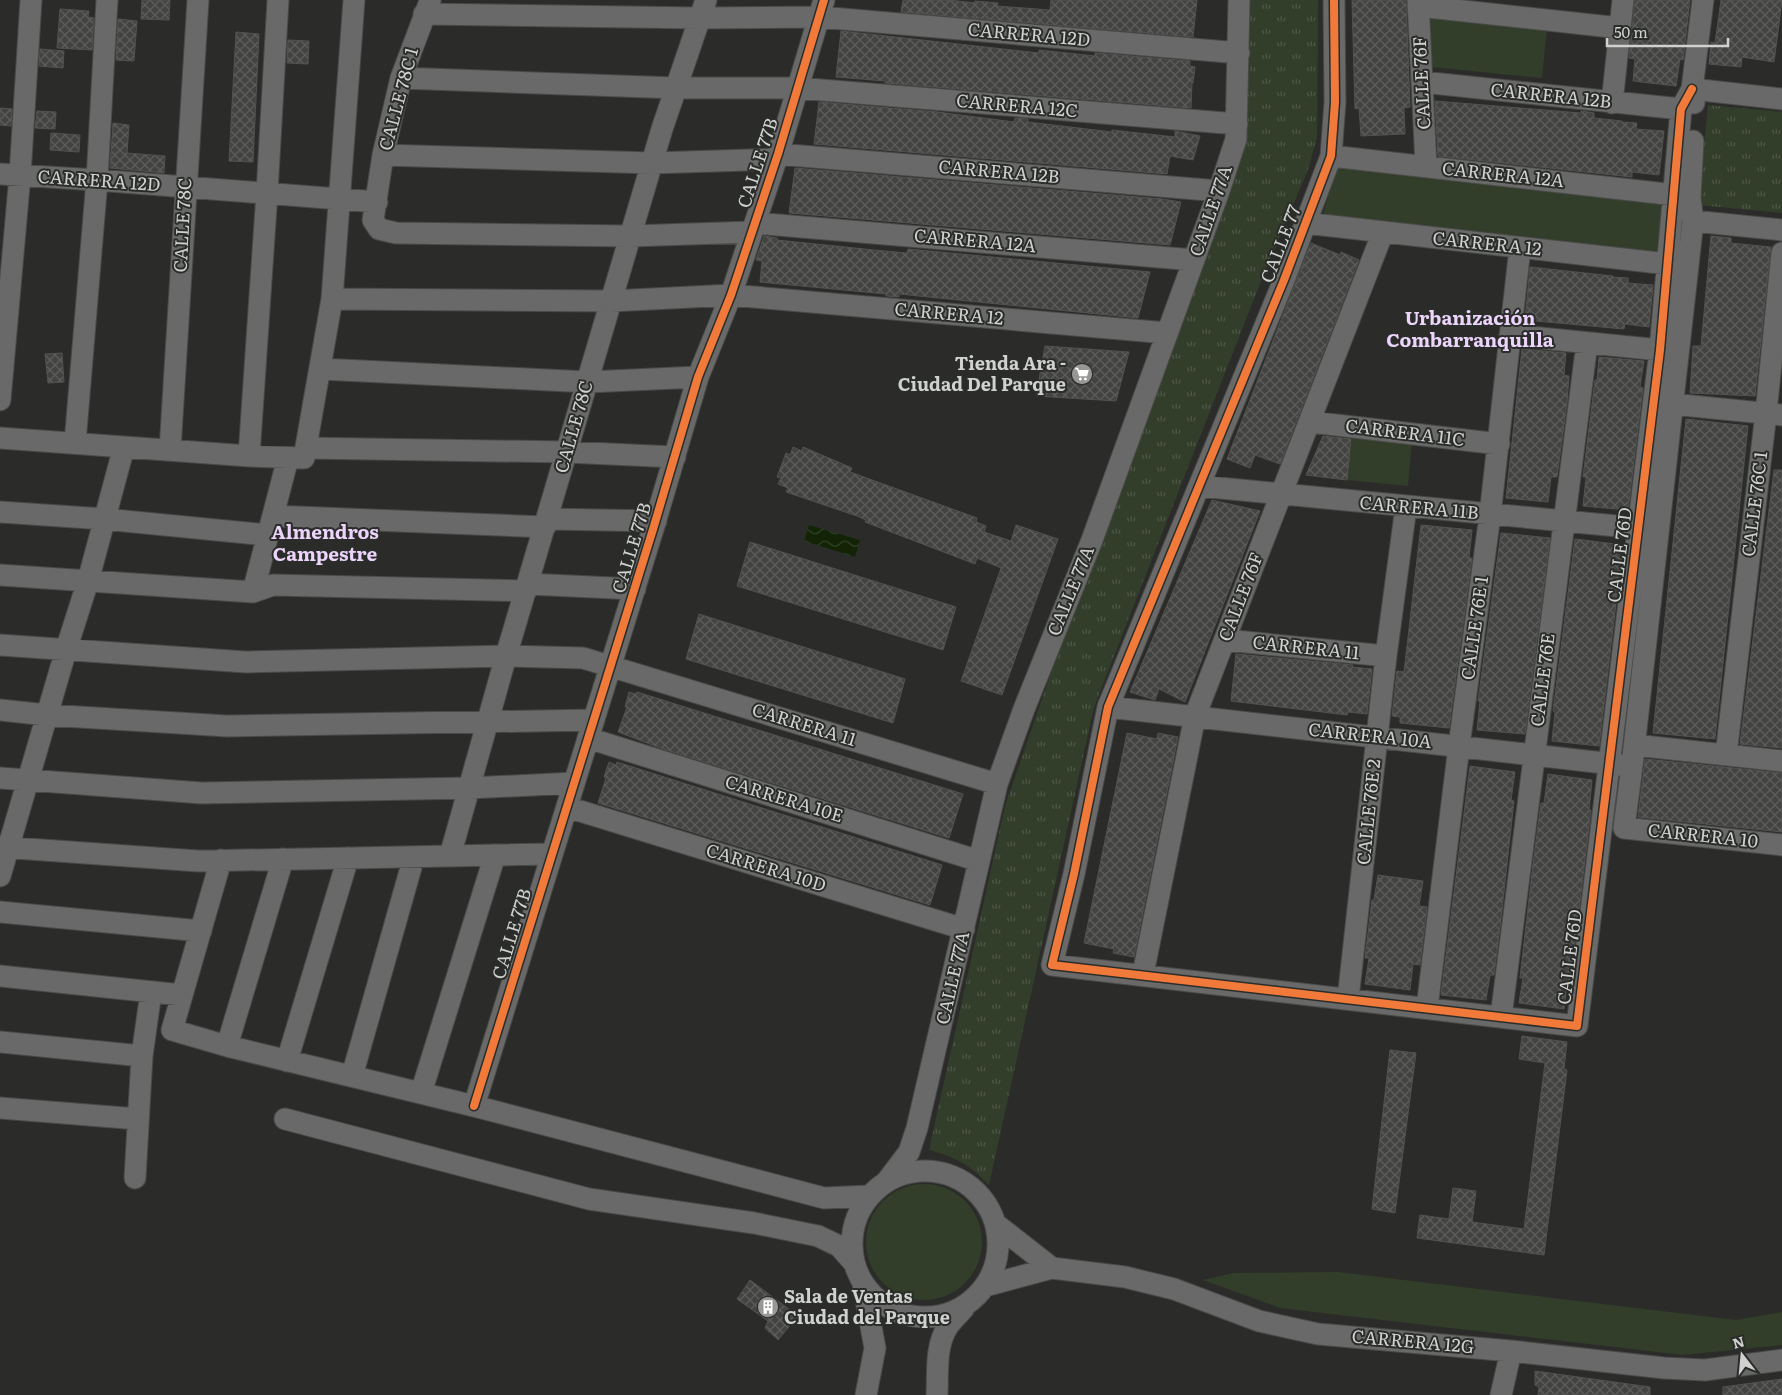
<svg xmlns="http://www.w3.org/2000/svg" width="1782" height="1395" viewBox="0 0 1782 1395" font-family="Literata,serif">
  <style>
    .green { fill: #323d2a }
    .park { fill: url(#park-tufts) }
    .water { fill: url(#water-waves) }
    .building { fill: url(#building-cross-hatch); stroke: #525351 }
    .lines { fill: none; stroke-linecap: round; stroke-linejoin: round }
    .minor-casing { stroke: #494a48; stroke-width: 23 }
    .minor { stroke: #686968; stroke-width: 21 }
    .cycleway-casing { stroke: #2a2d29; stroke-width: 11 }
    .cycleway { stroke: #f17a3a; stroke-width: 8 }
    .labels { text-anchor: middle; stroke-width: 4; stroke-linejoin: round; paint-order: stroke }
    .street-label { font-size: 18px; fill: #d1d2d0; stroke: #2a2d29 }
    .poi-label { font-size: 18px; font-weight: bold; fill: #d1d2d0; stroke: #2a2d29; text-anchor: end }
    .neighbourhood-label { font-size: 19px; font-weight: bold; fill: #edd4fc; stroke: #2a2d29 }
  </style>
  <defs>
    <pattern id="park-tufts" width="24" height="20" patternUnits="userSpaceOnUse" patternTransform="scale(1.25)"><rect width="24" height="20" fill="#323d2a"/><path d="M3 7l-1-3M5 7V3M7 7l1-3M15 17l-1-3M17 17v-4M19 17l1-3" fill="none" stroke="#4f5848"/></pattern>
    <pattern id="water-waves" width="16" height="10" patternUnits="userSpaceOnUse" patternTransform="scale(1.25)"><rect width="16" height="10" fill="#122405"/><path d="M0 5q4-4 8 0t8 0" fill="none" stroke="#334328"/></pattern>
    <pattern id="building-cross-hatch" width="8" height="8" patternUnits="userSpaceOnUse" patternTransform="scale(1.25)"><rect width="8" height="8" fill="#434442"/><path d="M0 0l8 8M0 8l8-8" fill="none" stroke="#5d5e5c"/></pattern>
  </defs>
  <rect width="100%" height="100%" fill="#2b2c2a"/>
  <!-- green -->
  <path class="green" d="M1428,14l119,13 -5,51 -111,-11z
    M1337,165l331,37 -6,53 -339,-41z
    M1352,434l60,6 -4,46 -61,-6z
    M866 1242a58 58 0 1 1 116 0a58 58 0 1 1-116 0Z
    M1338,1272l398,48 46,-8v33l-99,10 -403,-47 -77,-28 31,-7z"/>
  <!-- park -->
  <path class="park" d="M1248,0h70l-1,137 -9,33 -45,106 -169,431 -105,478c-19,-20 -33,-28 -60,-35l76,-344 55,-159 183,-504 5,-31z
    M1708,105l74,7v101l-84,-8z"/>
  <!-- water -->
  <path class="water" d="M809,525l51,15 -5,17 -51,-16z"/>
  <!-- building -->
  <path class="building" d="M142,0h28l-1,20 -28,-1z
    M903,0h46l26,3v-2l23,2 -1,3 53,4 1,-10h146l-4,37 -292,-25z
    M1352,0h54l4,107 -6,1 1,26 -44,2 -2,-28 -4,1z
    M1635,0h55l-7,60 -3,-1 -4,27 -43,-5 2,-22 -6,-1z
    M1721,0h61l-8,62 -32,-5 -1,10 -32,-3 2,-22 4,1z
    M60,9l29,2 -1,6 6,1 -2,32 -35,-2z
    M118,19l19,2 -3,40 -18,-1z
    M841,31l198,22v-3l56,6v-3l95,8v5l5,1 -2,16h-1l-1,25 -306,-25v-2l-49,-4z
    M236,32l23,2 -6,128 -24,-1z
    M288,40l21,1 -1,23 -21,-1z
    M40,49l24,2 -1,17 -24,-2z
    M1435,101l146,12v-2l13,2v5l28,3v1l15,1 -1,6 28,2 -5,44 -27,-3v5l-194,-21z
    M819,102l119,10 76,10 1,-4 13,1v3l84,10v-2l63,7v-6l25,5 -7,24 -23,-4 -3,18 -353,-30z
    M0,108l12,1 -1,17 -11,-1z
    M37,111l19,1 -1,17 -20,-1z
    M113,123l16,2 -2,28 38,3 -1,17 -54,-5z
    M51,133l29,2 -1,17 -29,-2z
    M795,168l367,31 19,3 -11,43 -332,-28 -49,-4z
    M764,236l13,2v2l97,10 33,3 1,-4 242,23 -12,46 -239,-24v3l-13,-1v-2l-126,-12 2,-21 -6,-1z
    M1711,236l20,2v5l40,4 -16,149 -65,-3 3,-47h8z
    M1311,243l29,12 1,-3 18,8 -79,204 -25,-9 -5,13 -23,-9z
    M1530,267l83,9v1l15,1v5l25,2 -4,42 -24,-3 -1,5 -99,-9z
    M1045,346l84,6 -13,49 -80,-5z
    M1522,349l44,4 -2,22 5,1 -2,27 -10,74h-6l-3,25 -42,-4z
    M62,353l2,29 -16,1 -3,-29z
    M1599,357l45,4 -4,26 3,1 -15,122 -45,-4 3,-29h-3l12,-97h2z
    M1686,419l62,7 -33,313 -62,-6z
    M1323,436l28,3 -4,41 -41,-5z
    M793,447l9,4 1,-4 49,21 -2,4 127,46 -1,4 10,4 -2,6 27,9 5,-16 42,14 -56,156 -41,-14 40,-113 -24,-10 -2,6 -110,-42 1,-2 -9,-4 -71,-24 2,-4 -10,-4 3,-6 -4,-1 9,-24 4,2z
    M1774,470h8v278l-42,-4z
    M1212,500l48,11 -75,191 -26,-13 -4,11 -25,-8z
    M1421,525l51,5 -3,28h3l-23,170 -49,-5v-6l-8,-1 5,-45 7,1z
    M1501,533l49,5 -25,196 -48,-4 3,-29h-2z
    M1575,539l48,6 -24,201 -47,-5 3,-29 -2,-1z
    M750,542l206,65 -13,43 -206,-64z
    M699,614l206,65 -12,44 -207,-64z
    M1236,654l117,11 -1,2 20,2 -5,45 -19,-2 -1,3 -116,-14z
    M629,692l7,2 1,-2 326,102 -14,44 -286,-89 -45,-17 9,-25h-2z
    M1127,733l30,6 1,-6 20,4 -44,220 -21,-4 1,-4 -30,-6z
    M1645,759l137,14v59l-144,-15z
    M609,762l7,3 1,-3 325,103 -12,40 -332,-102 8,-25 -2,-1z
    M1470,766l45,6 -4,28 3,1 -13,118 -7,56h-4l-4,25 -45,-5z
    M1548,774l44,6 -3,30h2l-21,174h-3l-3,25 -45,-6 4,-25h-3l13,-114 8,-61h3z
    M1378,875l45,6 -4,25 8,1 -7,58 -7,-1 -3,26 -45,-6 4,-26h-4l7,-58h2z
    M1522,1036l45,6 -3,27 3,1 -23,185 -127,-17 3,-23 29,4 4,-31 23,3 -4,31 52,7 21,-166 -26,-4z
    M1390,1050l26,3 -21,160 -23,-4z
    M750,1280l48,36 -20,24 -13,-12 3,-7 -31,-22z
    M1535,1371l115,16v8h-112l1,-8 -4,-2z
    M1782,1379v16h-59v-8z"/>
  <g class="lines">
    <!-- minor casing -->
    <g class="minor-casing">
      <path id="minor" d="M1334,0l1,102 -4,54 -47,124 -176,427 -34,167 -22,91 525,61 83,-676 21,-241 11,-20
        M1418,0l8,166
        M430,1l-29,77 -18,77 -10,65 6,9 17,4 234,3 122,-4
        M1418,6l202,22
        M424,14l276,4 119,-1 420,36
        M401,78l275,10h121l440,36
        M1422,82l259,27
        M1692,89l90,10
        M1612,103l11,-103
        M1694,103l-2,-14 11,-89
        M1693,141l-3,57 3,23 -61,545 -8,62 158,17
        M778,154l441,37
        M383,155l269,8 124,-4
        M1331,156l344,39
        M0,174l97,6 280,22
        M1693,221l89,9
        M755,223l439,37
        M1305,223l363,41
        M332,299l279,2 120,-6 436,38
        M1510,335l150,15
        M321,369l267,13 110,-5
        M0,400l20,-225 11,-175
        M1672,404l110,11
        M1311,422l188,22
        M0,438l249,18 55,2 28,-159 22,-299
        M75,443l22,-263 10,-180
        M306,448l261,4 108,5
        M170,450l28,-450
        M249,456l18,-263 11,-193
        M1199,486l439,42
        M0,512l104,7 164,16
        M273,516l272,11
        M547,519l109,2
        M0,575l253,17 20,-7 253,6
        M528,584l107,5
        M253,592l35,-134
        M1225,640l161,16
        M0,645l246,17 260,-6 77,2 414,126
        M1108,707l514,58
        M0,710l47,5 180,11 367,-6
        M588,738l391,123
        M1634,745l148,16
        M1726,755l40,-342 16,-160
        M0,778l202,15 267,-5 105,-5
        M567,807l397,122
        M0,847l198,14 354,-7
        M450,856l56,-200 156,-527 44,-129
        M221,860l-49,170 55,16 247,60 350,92 45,-2
        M0,876l66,-226 22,-69 36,-134
        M0,912l201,19
        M1143,974l52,-258 188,-484
        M0,976l182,19
        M1348,999l38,-343 20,-149
        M1427,1008l32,-262 31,-231 30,-267
        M1501,1017l86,-674
        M0,1042l142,14
        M227,1046l56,-187
        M287,1061l61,-203
        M352,1076l62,-219
        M421,1093l74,-238
        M474,1106l180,-580 44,-149 33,-82 47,-141 46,-154
        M0,1108l138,11
        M285,1119l304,80 165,24 64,13 21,10 15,17
        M852 1244a73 73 0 1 1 146 0a73 73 0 1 1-146 0Z
        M135,1178l7,-122 9,-64
        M887,1181l22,-29 8,-24 80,-344 27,-75 68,-169 127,-349 17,-52 3,-139
        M997,1225l55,43
        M863,1284l12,64 -9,47
        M985,1286l67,-18 73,9 49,12 85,32 59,13 193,17 153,17 41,2 77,-10
        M937,1395c1,-23 -2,-49 11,-69 5,-7 11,-12 16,-18
        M1501,1395l10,-44"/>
    </g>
    <!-- minor -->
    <use href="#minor" class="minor"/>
    <!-- cycleway casing -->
    <g class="cycleway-casing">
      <path id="cycleway" d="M1334,0l1,102 -4,54 -47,124 -176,427 -34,167 -22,91 525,61 83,-676 21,-241 11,-20
        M474,1106l180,-580 44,-149 33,-82 47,-141 46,-154"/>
    </g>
    <!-- cycleway -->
    <use href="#cycleway" class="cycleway"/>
  </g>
  <!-- icons -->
  <defs>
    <g id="supermarket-disc" transform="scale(1.125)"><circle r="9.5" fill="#979896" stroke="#2a2d29"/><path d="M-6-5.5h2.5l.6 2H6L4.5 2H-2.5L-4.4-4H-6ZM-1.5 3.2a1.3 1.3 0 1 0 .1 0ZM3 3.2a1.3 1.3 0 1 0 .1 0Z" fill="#fff"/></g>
    <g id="building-disc" transform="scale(1.125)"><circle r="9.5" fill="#979896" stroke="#2a2d29"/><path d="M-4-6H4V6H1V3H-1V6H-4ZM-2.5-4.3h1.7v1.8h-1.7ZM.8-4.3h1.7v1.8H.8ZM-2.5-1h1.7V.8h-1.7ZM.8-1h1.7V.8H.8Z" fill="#fff"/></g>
  </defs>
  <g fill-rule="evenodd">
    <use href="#supermarket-disc" x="1082" y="374"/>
    <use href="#building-disc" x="768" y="1307"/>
  </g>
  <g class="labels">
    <!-- street labels -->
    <g class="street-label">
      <text transform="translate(1029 35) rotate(5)" y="6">CARRERA 12D</text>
      <text transform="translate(1422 83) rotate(-93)" y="6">CALLE 76F</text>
      <text transform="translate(1551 96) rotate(6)" y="6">CARRERA 12B</text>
      <text transform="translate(399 99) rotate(-75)" y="6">CALLE 78C 1</text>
      <text transform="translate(1017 106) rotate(5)" y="6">CARRERA 12C</text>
      <text transform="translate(758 163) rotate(-72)" y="6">CALLE 77B</text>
      <text transform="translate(999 172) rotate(5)" y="6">CARRERA 12B</text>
      <text transform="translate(1503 175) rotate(6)" y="6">CARRERA 12A</text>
      <text transform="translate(99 181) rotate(4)" y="6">CARRERA 12D</text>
      <text transform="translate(1211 211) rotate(-71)" y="6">CALLE 77A</text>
      <text transform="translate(183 225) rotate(-87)" y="6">CALLE 78C</text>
      <text transform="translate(975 241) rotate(5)" y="6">CARRERA 12A</text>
      <text transform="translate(1281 244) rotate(-69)" y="6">CALLE 77</text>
      <text transform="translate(1487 244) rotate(6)" y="6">CARRERA 12</text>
      <text transform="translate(949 314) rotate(5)" y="6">CARRERA 12</text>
      <text transform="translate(574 427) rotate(-74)" y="6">CALLE 78C</text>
      <text transform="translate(1405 433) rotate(7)" y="6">CARRERA 11C</text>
      <text transform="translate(1755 504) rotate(-83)" y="6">CALLE 76C 1</text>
      <text transform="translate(1419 508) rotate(5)" y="6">CARRERA 11B</text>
      <text transform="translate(632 548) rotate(-73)" y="6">CALLE 77B</text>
      <text transform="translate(1620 555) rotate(-83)" y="6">CALLE 76D</text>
      <text transform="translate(1071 591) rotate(-68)" y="6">CALLE 77A</text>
      <text transform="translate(1241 597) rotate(-69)" y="6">CALLE 76F</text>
      <text transform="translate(1475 628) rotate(-82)" y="6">CALLE 76E 1</text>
      <text transform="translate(1306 648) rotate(6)" y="6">CARRERA 11</text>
      <text transform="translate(1543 680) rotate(-83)" y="6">CALLE 76E</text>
      <text transform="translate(804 725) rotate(17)" y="6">CARRERA 11</text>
      <text transform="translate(1370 736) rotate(6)" y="6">CARRERA 10A</text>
      <text transform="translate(784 799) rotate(17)" y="6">CARRERA 10E</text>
      <text transform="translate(1369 812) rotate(-84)" y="6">CALLE 76E 2</text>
      <text transform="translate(1703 836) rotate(6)" y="6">CARRERA 10</text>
      <text transform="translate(766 868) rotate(17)" y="6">CARRERA 10D</text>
      <text transform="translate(512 934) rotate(-73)" y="6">CALLE 77B</text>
      <text transform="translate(1570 957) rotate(-83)" y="6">CALLE 76D</text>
      <text transform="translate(953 978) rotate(-77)" y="6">CALLE 77A</text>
      <text transform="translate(1413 1342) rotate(5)" y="6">CARRERA 12G</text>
    </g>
    <!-- poi labels -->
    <g class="poi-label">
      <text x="1066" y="370">Tienda Ara -<tspan x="1066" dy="21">Ciudad Del Parque</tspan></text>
      <text x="784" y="1303" text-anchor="start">Sala de Ventas<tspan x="784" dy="21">Ciudad del Parque</tspan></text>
    </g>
    <!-- neighbourhood labels -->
    <g class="neighbourhood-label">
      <text x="1470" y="325">Urbanización<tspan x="1470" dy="22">Combarranquilla</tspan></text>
      <text x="325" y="539">Almendros<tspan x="325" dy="22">Campestre</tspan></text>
    </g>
  </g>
  <!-- north arrow -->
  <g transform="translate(1742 1355) rotate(344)" stroke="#2a2d29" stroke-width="4" paint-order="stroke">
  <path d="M0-4L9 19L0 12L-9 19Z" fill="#d1d2d0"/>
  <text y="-8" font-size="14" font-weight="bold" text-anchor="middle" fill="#d1d2d0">N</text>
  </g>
  <!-- scale -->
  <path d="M1607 38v8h121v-8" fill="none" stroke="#d1d2d0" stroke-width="2.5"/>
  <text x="1614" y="38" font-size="15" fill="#d1d2d0" stroke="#2a2d29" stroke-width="4" paint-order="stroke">50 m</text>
</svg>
